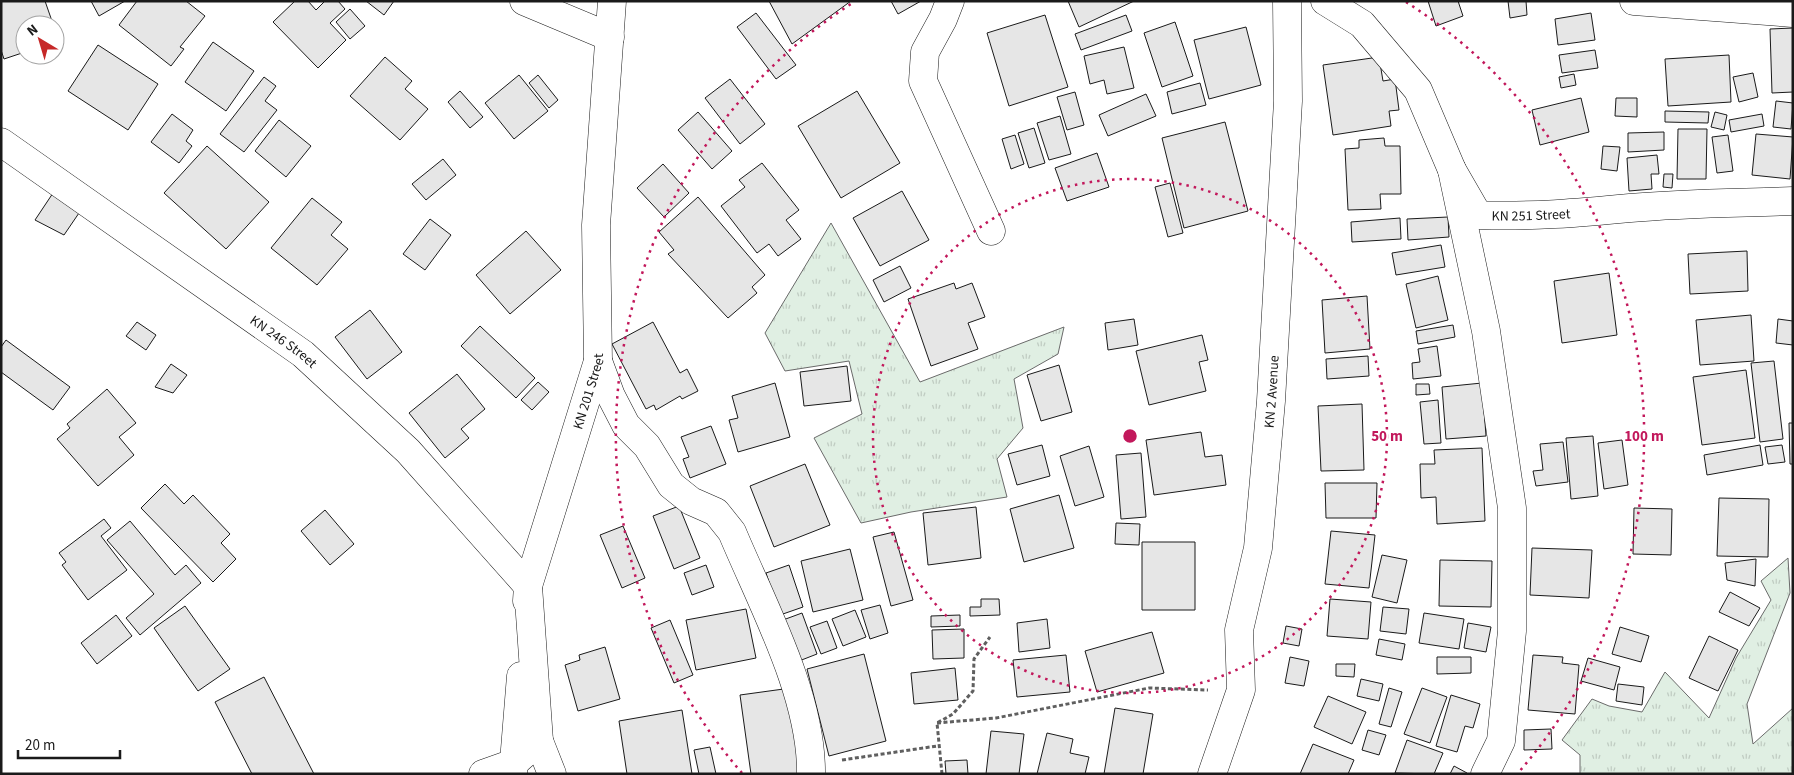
<svg xmlns="http://www.w3.org/2000/svg" width="1794" height="775" viewBox="0 0 1794 775" font-family="'Source Sans 3',sans-serif">
  <style>
    .grass { fill: url(#grass-tufts); stroke: #6a6a6a }
    .building { fill: #e6e6e6; stroke: #1a1a1a }
    .lines { fill: none; stroke-linecap: round; stroke-linejoin: round }
    .minor-casing { stroke: #1a1a1a; stroke-width: 29 }
    .major-casing { stroke: #1a1a1a; stroke-width: 29 }
    .path { stroke: #5f5f5f; stroke-width: 3; stroke-dasharray: 4 2.5; stroke-linecap: butt }
    .minor { stroke: #fff; stroke-width: 28 }
    .major { stroke: #fff; stroke-width: 28 }
    .ring { fill: none; stroke: #c2185b; stroke-width: 2.5; stroke-dasharray: 2.5 5 }
    .labels { text-anchor: middle; stroke-width: 4; stroke-linejoin: round; paint-order: stroke }
    .street-label { font-size: 14px; fill: #1a1a1a; stroke: #fff }
    .centre { fill: #c2185b; stroke: #fff; stroke-width: 2.5 }
    .ring-label { font-size: 15px; text-anchor: middle; font-weight: bold; fill: #c2185b; stroke: #fff; stroke-width: 4; stroke-linejoin: round; paint-order: stroke }
  </style>
  <defs>
    <pattern id="grass-tufts" width="24" height="20" patternUnits="userSpaceOnUse" patternTransform="scale(1.25)"><rect width="24" height="20" fill="#e0efe3"/><path d="M3 7l-1-3M5 7V3M7 7l1-3M15 17l-1-3M17 17v-4M19 17l1-3" fill="none" stroke="#c0ccc2"/></pattern>
  </defs>
  <rect width="100%" height="100%" fill="#fff"/>
  <!-- grass -->
  <path class="grass" d="M831,223l89,159 144,-55 -6,27 -44,25 9,49 -26,31 10,38 -96,15 -50,11 -47,-85 48,-24 -13,-53 -64,10 -20,-38z
    M1788,558l2,35 -43,111 6,40 40,-36v66h-213v-19l-18,-15 30,-41 17,7 33,6 23,-40 44,46 27,-60 35,-58 -10,-19z"/>
  <!-- building -->
  <path class="building" d="M1,1h44l8,23 -28,1v27l-21,7 -3,-9z
    M91,1h34l-26,15z
    M137,1h49l19,15 -25,31 4,2 -13,17 -52,-41z
    M295,1h13l8,9 9,-9h13l7,8 -15,14 16,17 -28,28 -45,-46z
    M366,1h28l-10,14z
    M769,1h82l-59,43z
    M891,1h30l-23,13z
    M1068,1h66l-55,26z
    M1428,1h30l5,15 -27,10z
    M1508,1h18l1,14 -17,3z
    M350,9l15,17 -15,13 -14,-17z
    M756,13l40,52 -20,14 -39,-52z
    M1591,13l4,27 -37,5 -3,-26z
    M1045,15l23,72 -59,19 -22,-73z
    M1126,15l6,16 -51,19 -6,-16z
    M1175,22l18,54 -31,11 -18,-54z
    M1246,27l15,58 -52,14 -15,-59z
    M1793,28v64l-21,1 -2,-64z
    M213,42l41,29 -28,40 -41,-29z
    M98,45l60,39 -30,46 -60,-39z
    M1124,47l10,41 -27,6 -3,-14 -14,4 -6,-28z
    M1595,50l3,18 -36,5 -3,-18z
    M1729,55l2,47 -63,4 -3,-47z
    M385,57l27,24 -7,8 23,20 -28,31 -50,-44z
    M1379,57l4,24 12,-2 4,31 -10,1 2,15 -58,9 -10,-70z
    M1753,73l5,24 -19,5 -6,-25z
    M1574,74l2,11 -15,3 -2,-11z
    M519,75l29,36 -34,28 -29,-36z
    M538,75l20,25 -9,8 -20,-25z
    M264,77l12,9 -11,15 12,9 -33,42 -24,-18z
    M730,79l35,45 -25,20 -35,-46z
    M1200,83l6,22 -34,9 -5,-22z
    M460,91l23,26 -13,11 -22,-26z
    M857,91l43,72 -59,35 -43,-72z
    M1075,92l9,33 -17,5 -10,-33z
    M1146,94l10,22 -48,20 -9,-21z
    M1581,98l8,34 -49,13 -8,-35z
    M1616,98h21v19l-22,-1z
    M1776,101l17,2 -2,26 -18,-2z
    M1665,111l44,1 -1,11 -43,-1z
    M698,112l34,39 -20,18 -34,-39z
    M1715,112l12,3 -3,15 -13,-3z
    M172,114l21,16 -7,11 6,5 -13,17 -28,-21z
    M1762,114l2,12 -33,6 -2,-12z
    M1060,116l11,38 -22,6 -12,-37z
    M279,120l32,26 -25,31 -31,-26z
    M1225,122l23,89 -64,17 -22,-90z
    M1034,128l11,35 -16,5 -11,-35z
    M1678,129h29l-1,50h-29z
    M1664,132v18l-36,2v-19z
    M1756,134l37,3 -3,42 -38,-4z
    M1015,135l9,29 -13,5 -9,-30z
    M1728,135l5,36 -16,2 -5,-36z
    M1384,138l1,8h15l1,48h-21l1,15 -33,1 -3,-61 14,-1v-8z
    M207,146l62,56 -43,47 -62,-56z
    M1603,146l17,1 -3,24 -16,-2z
    M1097,153l12,34 -42,14 -12,-33z
    M1657,155l2,19h-8l1,15 -23,2 -2,-33z
    M443,159l13,16 -30,25 -14,-16z
    M762,163l37,47 -13,10 15,19 -23,17 -9,-12 -12,9 -36,-47 24,-19 -6,-7z
    M663,164l26,29 -25,24 -27,-29z
    M1664,174h9l-1,14 -9,-1z
    M1170,183l13,50 -15,4 -13,-50z
    M902,191l27,49 -49,26 -27,-48z
    M53,193l26,20 -15,22 -29,-15z
    M698,197l67,78 -13,12 5,6 -29,25 -60,-64 6,-4 -15,-18z
    M312,198l30,24 -11,13 17,14 -31,36 -46,-37z
    M1448,217l1,20 -41,3 -1,-21z
    M1400,218l1,21 -49,3 -1,-20z
    M430,219l21,16 -26,35 -22,-16z
    M526,231l35,39 -51,44 -34,-39z
    M1441,245l4,22 -49,8 -4,-22z
    M1747,251l1,40 -58,3 -2,-40z
    M900,266l11,22 -27,14 -11,-22z
    M1609,273l8,62 -55,8 -8,-62z
    M1438,276l10,44 -32,8 -10,-44z
    M954,283l2,6 16,-6 13,34 -17,6 10,26 -47,17 -23,-67z
    M1367,296l3,53 -45,4 -3,-53z
    M370,310l32,42 -35,27 -32,-42z
    M1751,315l3,46 -54,4 -4,-45z
    M1134,319l4,26 -30,5 -3,-27z
    M1778,319l15,2v24l-17,-2z
    M137,322l19,13 -10,15 -20,-14z
    M653,322l27,51 7,-4 11,22 -16,8 -2,-3 -24,14 -2,-5 -8,4 -34,-65z
    M1453,325l2,12 -37,7 -2,-13z
    M480,326l55,52 -19,20 -55,-52z
    M1202,335l6,25 -9,2 7,29 -57,14 -13,-54z
    M6,340l64,47 -17,23 -52,-38v-25z
    M1437,346l4,30 -28,3 -1,-16 8,-1 -2,-13z
    M1368,356l1,20 -42,3 -1,-20z
    M1774,361l9,78 -23,3 -9,-79z
    M171,364l16,11 -14,18 -18,-6z
    M1059,365l13,47 -31,9 -14,-46z
    M847,366l4,35 -47,5 -4,-34z
    M1746,370l9,68 -53,7 -9,-68z
    M457,374l28,35 -24,20 8,9 -24,20 -36,-45z
    M538,382l11,10 -17,18 -11,-10z
    M775,383l15,54 -52,15 -9,-32 9,-2 -6,-22z
    M1482,383l4,53 -40,3 -4,-52z
    M1416,384h13l1,10 -14,1z
    M107,389l29,34 -17,14 15,18 -36,31 -41,-47 13,-11 -3,-4z
    M1438,400l3,43 -17,1 -4,-42z
    M1362,404l2,66 -43,1 -3,-65z
    M1789,423h4v41h-3z
    M711,426l15,38 -36,14 -7,-19 6,-2 -8,-20z
    M1201,432l4,25 17,-2 4,30 -72,10 -8,-55z
    M1593,436l5,60 -27,3 -5,-61z
    M1622,440l6,45 -24,4 -6,-46z
    M1563,442l5,40 -32,4 -3,-15 10,-1 -3,-26z
    M1042,445l8,31 -33,9 -9,-31z
    M1760,445l3,20 -56,10 -3,-20z
    M1782,445l3,17 -17,2 -3,-17z
    M1089,446l15,51 -29,9 -15,-50z
    M1482,448l3,73 -48,3 -1,-27 -15,1 -1,-34h15l-1,-14z
    M1141,453l5,64 -25,2 -5,-64z
    M805,464l25,61 -56,22 -24,-61z
    M1325,483h52l-1,35h-50z
    M165,484l19,20 9,-9 37,39 -9,9 15,16 -23,23 -72,-74z
    M1059,495l15,53 -50,14 -14,-53z
    M1719,498l50,1 -1,58 -51,-1z
    M679,506l21,52 -26,11 -21,-53z
    M976,507l5,51 -53,7 -5,-52z
    M1634,508l38,1 -1,46 -38,-1z
    M325,510l29,34 -24,21 -29,-34z
    M104,519l7,9 -10,8 26,34 -39,30 -26,-35 4,-3 -7,-9z
    M130,521l45,54 11,-10 15,18 -61,52 -14,-17 28,-24 -47,-54z
    M1116,523l24,1 -1,21 -24,-1z
    M623,526l22,52 -23,10 -22,-53z
    M1331,531l44,4 -6,53 -44,-4z
    M894,532l19,68 -22,6 -18,-69z
    M1142,542h53v68h-53z
    M1532,548l60,2 -3,48 -59,-3z
    M850,549l13,51 -50,12 -12,-51z
    M1382,555l25,5 -10,43 -25,-6z
    M1756,559l-1,27 -28,-6 -2,-17z
    M1440,560l52,1 -1,46 -52,-1z
    M706,565l8,22 -22,8 -8,-22z
    M789,565l14,42 -23,8 -14,-42z
    M1730,592l30,16 -11,18 -30,-14z
    M981,599h18l1,16 -30,1v-9h11z
    M1330,599l41,3 -3,37 -41,-3z
    M880,605l8,28 -18,6 -9,-29z
    M185,606l45,63 -32,22 -44,-63z
    M1383,607l26,2 -3,25 -26,-3z
    M746,609l10,49 -60,12 -10,-50z
    M855,610l11,27 -23,9 -11,-27z
    M802,613l15,41 -18,7 -16,-41z
    M1424,613l40,6 -5,30 -40,-6z
    M116,615l16,21 -35,28 -16,-21z
    M960,615v11l-29,1v-11z
    M1047,619l3,29 -31,4 -2,-29z
    M670,620l23,55 -19,8 -23,-55z
    M827,621l10,27 -16,6 -11,-27z
    M1468,623l23,4 -5,25 -22,-4z
    M1286,626l16,3 -3,17 -16,-3z
    M1620,627l29,9 -8,26 -29,-8z
    M964,629v29l-31,1 -1,-29z
    M1152,632l12,41 -67,19 -12,-41z
    M1709,636l29,14 -20,41 -29,-13z
    M1379,639l26,5 -3,16 -26,-5z
    M605,647l15,52 -42,12 -13,-46 15,-5 -1,-5z
    M864,654l22,87 -57,15 -22,-87z
    M1066,655l4,37 -53,5 -4,-37z
    M1533,655l30,2 -1,6 17,2 -4,49 -47,-4z
    M1290,657l19,4 -5,25 -19,-3z
    M1437,657h34v16l-34,1z
    M1588,658l32,9 -6,23 -33,-9z
    M1336,664h19l-1,13 -18,-1z
    M955,668l3,32 -44,4 -3,-31z
    M264,677l50,97h-62l-37,-72z
    M1361,679l22,5 -4,17 -22,-5z
    M1618,684l26,3 -2,18 -26,-4z
    M791,688l12,86h-52l-11,-79z
    M1389,688l13,4 -11,35 -12,-3z
    M1422,688l25,9 -17,46 -26,-9z
    M1451,695l29,9 -7,24 -8,-2 -8,26 -21,-6z
    M1328,696l38,16 -14,32 -38,-17z
    M1115,708l38,6 -10,60h-39z
    M682,710l10,64h-65l-8,-53z
    M1551,729l1,20 -28,1v-20z
    M1368,730l18,5 -7,20 -17,-5z
    M991,731l33,3 -5,40h-33z
    M1047,733l26,6 -3,14 19,4 -4,17h-48z
    M1407,740l36,13 -9,21 -39,-1z
    M1313,744l41,16 -6,14h-48z
    M710,747l6,27h-17l-5,-24z
    M967,760l1,14h-22l-1,-13z
    M1454,766l13,7 -1,1h-16z"/>
  <g class="lines">
    <!-- minor casing -->
    <g class="minor-casing">
      <g id="minor">
        <path d="M524,1l86,36"/>
        <path d="M950,1l-7,18 -18,33 -2,29 68,150"/>
        <path id="s1" d="M1325,1l37,23 56,66 34,80 26,45c52,2 101,-2 152,-7 54,-5 109,-5 163,-7"/>
        <path d="M1634,1l159,12"/>
        <path id="s2" d="M1,142l302,212 105,97 120,135 11,155"/>
        <path d="M1452,170l34,161 26,177v123l-11,110 -16,33"/>
        <path d="M598,361l13,35 15,29 21,21 24,39 20,16 25,11 16,20c30,72 80,163 79,242"/>
        <path id="s3" d="M527,601l1,-15 70,-225 -2,-136 16,-224"/>
        <path d="M483,774l31,-11 25,-22 13,33"/>
        <path d="M513,774l8,-98"/>
      </g>
    </g>
    <!-- major casing -->
    <g class="major-casing">
      <g id="major">
        <path id="s4" d="M1212,774l29,-84 -2,-60 19,-82 13,-147 17,-300 -1,-100"/>
      </g>
    </g>
    <!-- path -->
    <path class="path" d="M937,723l59,-5 153,-30 59,2
      M842,760l95,-14
      M942,774l-5,-51 16,-9 20,-23 1,-32 16,-22"/>
    <!-- minor -->
    <use href="#minor" class="minor"/>
    <!-- major -->
    <use href="#major" class="major"/>
  </g>
  <!-- distance rings -->
  <g class="ring">
    <circle cx="1130" cy="436" r="257"/>
    <path d="M742 773A514 514 0 0 1 854 2M1406 2A514 514 0 0 1 1518 773"/>
  </g>
  <g class="labels">
    <!-- street labels -->
    <g class="street-label">
      <text dy="5" stroke="none"><textPath href="#s1" startOffset="322">KN 251 Street</textPath></text>
      <text dy="5" stroke="none"><textPath href="#s2" startOffset="346">KN 246 Street</textPath></text>
      <text dy="5" stroke="none"><textPath href="#s3" startOffset="219">KN 201 Street</textPath></text>
      <text dy="5" stroke="none"><textPath href="#s4" startOffset="390">KN 2 Avenue</textPath></text>
    </g>
  </g>
  <circle cx="1130" cy="436" r="8" class="centre"/>
  <g class="ring-label">
    <text x="1387" y="441">50 m</text>
    <text x="1644" y="441">100 m</text>
  </g>
  <!-- border -->
  <rect width="1794" height="775" fill="none" stroke="#1a1a1a" stroke-width="5"/>
  <!-- north arrow -->
  <g transform="translate(40 40) rotate(322)"><circle r="24" fill="#ffffff" stroke="#a3a3a3"/>
  <path d="M0-4L9 19L0 12L-9 19Z" fill="#c62828"/>
  <text y="-8" font-size="14" font-weight="bold" text-anchor="middle" fill="#1a1a1a">N</text>
  </g>
  <!-- scale -->
  <path d="M18 750v8h102v-8" fill="none" stroke="#1a1a1a" stroke-width="2.5"/>
  <text x="25" y="750" font-size="15" fill="#1a1a1a" stroke="#ffffff" stroke-width="4" paint-order="stroke">20 m</text>
</svg>
